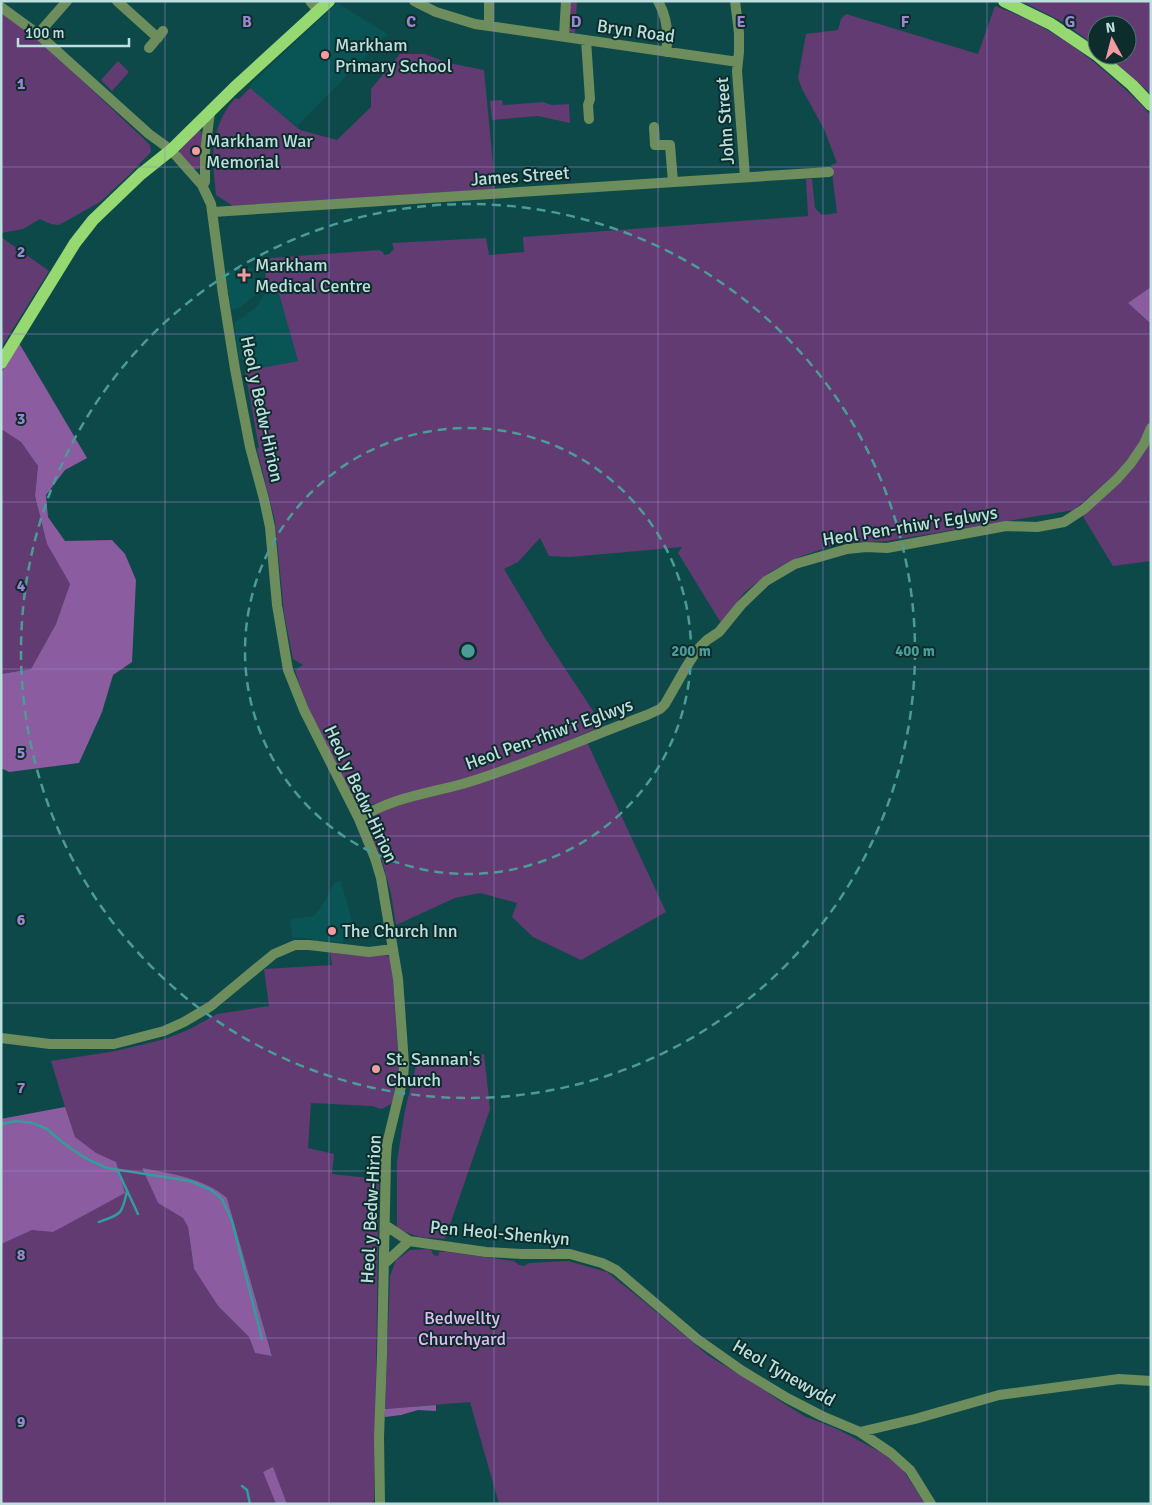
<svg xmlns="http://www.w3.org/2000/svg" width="1152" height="1505" viewBox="0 0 1152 1505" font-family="Signika,sans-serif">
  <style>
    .built { fill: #095454 }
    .green { fill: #613b71; fill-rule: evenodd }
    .forest { fill: #8c5ca1 }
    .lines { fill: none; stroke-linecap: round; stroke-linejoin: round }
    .stream { stroke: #339c9c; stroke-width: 2.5 }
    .minor { stroke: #6d8d5c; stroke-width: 10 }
    .major { stroke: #96d871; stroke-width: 12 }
    .grid { fill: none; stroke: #9c86cf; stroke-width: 1; stroke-opacity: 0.55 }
    .ring { fill: none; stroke: #4c9b96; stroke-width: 2.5; stroke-dasharray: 9 6 }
    .poi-dot { fill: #f49aa1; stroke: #0d2c2c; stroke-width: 2 }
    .labels { text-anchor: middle; stroke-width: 4; stroke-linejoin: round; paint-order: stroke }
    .street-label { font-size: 18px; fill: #bde0df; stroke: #0d2c2c }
    .poi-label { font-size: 18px; fill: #bde0df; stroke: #0d2c2c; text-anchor: start }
    .park-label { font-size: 18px; fill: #e2bbf4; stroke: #0d2c2c }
    .grid-label { font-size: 16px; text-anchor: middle; font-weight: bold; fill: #9c86cf; stroke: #0d2c2c; stroke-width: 4; stroke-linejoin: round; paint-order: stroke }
    .centre { fill: #4c9b96; stroke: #0d2c2c; stroke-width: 2.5 }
    .ring-label { font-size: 15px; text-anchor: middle; font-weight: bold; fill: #4c9b96; stroke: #0d2c2c; stroke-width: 4; stroke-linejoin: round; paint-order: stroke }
  </style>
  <rect width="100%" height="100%" fill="#0e4949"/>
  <!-- built -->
  <path class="built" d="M337,3l51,31 -91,92 -27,-20 -20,-18v-3z
    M253,267l4,26 -17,15 -9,2 -6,-39z
    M266,291l13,3 19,67 -41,8 -1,-6h-9l-8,-5 -5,-36 11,-6 13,-11z
    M341,881l12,43 -1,10 -7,-1 -2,10 -13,-2 -1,2h-3v-2l-7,-1v1h-4v-2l-23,-2 -2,-18 24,-3 7,-9 14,-25z"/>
  <!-- green -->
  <path class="green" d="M569,1h8l-2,32 -6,-1z
    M1021,1h130v93l-45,-39h21v-30h-30v22l-34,-25z
    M995,6c47,17 84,41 121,75 12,11 25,22 35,35v171l-22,17 22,20v95l-9,23 -29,34 -39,34 -187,31 -47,2 -41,14 -29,15 -26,21 -23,30 -43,-70 4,-6 -111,10 -22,-1 -9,-18 -22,24 -14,7 41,69 58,88 -67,28 -67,24 -103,28 -8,-1c-23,-40 -51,-91 -63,-135l8,-5 -10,-6 -9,-46 -9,-92 -18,-72 2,-1 -14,-77 53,-10 -19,-67 -13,-3 -1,-27 6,-6 108,-8 4,2 1,3 5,-1 5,-5 -2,-6 94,-5 3,17 35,-3 -1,-15 285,-21 -2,-37h6l3,29 7,7 15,-2 -6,-48 6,-2 -13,-34 -22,-40 -4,-11 8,-44 32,-4 3,-11 5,-5 132,40z
    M1,11l38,29 104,98 7,7 1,7 -22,23 -29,27 -41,23 -8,-1 -11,-5 -17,10 -22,4z
    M400,54h24l25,9 35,7 11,115 -2,4 -260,17 -17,-11c-4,-39 -7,-65 19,-97l4,1 11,-11 50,42 37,10 34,-33v-18z
    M118,61l11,11 -17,19 -11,-11z
    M502,100l1,5 40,-3 9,3 17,-1 1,19 -32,-7 -46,4 -2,-19z
    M196,131h5l2,4 -2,31 -2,3h-5l-14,-15v-7z
    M1,237l48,34 -48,77z
    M1,429l20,13 17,24 -3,30 12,48 23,40 -14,40 -25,45 -30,5z
    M1151,439v122l-38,5 -31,-51z
    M587,742l79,170 -85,48 -48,-23 -21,-20 5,-14 -37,-10 -25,5 -59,27 -5,-31 -9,-33 -12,-28 1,-13 8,-8z
    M330,952l20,3 33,-1 7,3 2,4 7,111 -7,31 -6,4 -5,2 -9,-3 -61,-3 -3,45 26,6 -2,20 47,5 -5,322 -4,3h-83l-14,-36 -10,4 13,32h-275v-385l64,-12 -14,-46 65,-10 49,-12 23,-9 29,-16 52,-8 -5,-37 68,-4zM142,1168l85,30 45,157 -17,-2 -6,-16 -31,-31 -24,-37 -6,-42 -5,-10 -25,-14z
    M484,1054l6,55 -45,130 -26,-2 -22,-8v-67l8,-52 11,-44 23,-3z
    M427,1249l4,1 3,5 4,1 1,-4h9l66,9 5,4 5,1 5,-3 39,-2 39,11 35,28 67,56 46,28 28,19 21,13 33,13 47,25 19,16 22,34h-426l-29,-102 -85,7 5,-133 6,-16 14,-10z"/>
  <!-- forest -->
  <path class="forest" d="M1151,287v37l-23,-21z
    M19,343l68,115 -22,12 -19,25 2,22 17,24 47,-1 13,14 11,26 -4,82 -19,13 -11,37 -23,51 -70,9 -8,-4v-94l30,-5 25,-45 14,-40 -23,-40 -12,-48 3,-30 -17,-24 -20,-13v-56z
    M65,1107l10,30 21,16 20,9 9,31 -72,39 -21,-2 -31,14v-125z
    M142,1168c30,6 62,10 85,30l45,158 -17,-3 -6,-16 -31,-31 -24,-37 -6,-42 -5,-9 -25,-15z
    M436,1405v6l-18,-1 -17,5 -16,2v-8z
    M273,1467l14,37h-11l-13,-32z"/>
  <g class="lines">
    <!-- stream -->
    <path class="stream" d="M1,1124l15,-3 17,2 14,6 15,13 23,16 22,10 83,13 21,9 11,9 10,22 30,118
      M117,1169l21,45
      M99,1222c22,-8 23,-7 28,-31
      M242,1486l5,4 3,14"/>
    <!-- minor -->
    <path class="minor" d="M117,1l41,37
      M310,1l8,10
      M414,1l22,11 39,12 263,38
      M489,1v25
      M658,1c9,16 11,33 8,51
      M735,1l4,32v19l-2,19 8,106
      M1,7l37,27 111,100 22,16 31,35 9,19 12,90 12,75 15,78 14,52 6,28 7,78 11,65 16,40 55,109 16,39 6,20 17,101 6,85 -1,14 -16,66 -1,14 -4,197 -3,82 1,67
      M38,34l29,-33
      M564,36l2,-35
      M586,40l4,59 -2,6 1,14
      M149,48l14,-17
      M654,127l1,18h15l3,37
      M202,185l3,-3v-30l5,-40
      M213,212l616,-40
      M359,819c32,-22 74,-26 110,-37 61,-19 119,-45 178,-67l13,-6 5,-5 20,-35 12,-19 10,-10 12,-8 22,-27 25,-24 29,-17 52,-15 19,-2 21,1 119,-22 31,1 27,-5 20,-13 33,-30 14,-16 13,-19 7,-16
      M1,1038l49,6h64l50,-13 20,-9 27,-16 63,-52 21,-9h14l60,7 24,-3
      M385,1225l24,16 77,11 36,2h48l32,9 14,7 81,69 44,31 46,28 35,18 38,16 31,21 19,17 21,34
      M384,1264l25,-23
      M860,1432l55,-13 84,-24 120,-16 32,2"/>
    <!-- major -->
    <path class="major" d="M1004,1l47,23 46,31
      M1097,55l35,30 19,20
      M1,363l74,-120 18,-23 48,-46 30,-24 63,-62 95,-87"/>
  </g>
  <!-- grid -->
  <path class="grid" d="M165,1v1503M329,1v1503M494,1v1503M658,1v1503M823,1v1503M987,1v1503M1,167h1150M1,334h1150M1,502h1150M1,669h1150M1,836h1150M1,1003h1150M1,1171h1150M1,1338h1150"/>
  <!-- distance rings -->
  <g class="ring">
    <circle cx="468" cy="651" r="223"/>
    <circle cx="468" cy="651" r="447"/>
  </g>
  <!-- markers -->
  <g class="poi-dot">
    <circle cx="325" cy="55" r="5"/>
    <circle cx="196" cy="151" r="5"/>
    <path d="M241.5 267.5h5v5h5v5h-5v5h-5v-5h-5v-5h5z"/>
    <circle cx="332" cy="931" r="5"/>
    <circle cx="376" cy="1069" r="5"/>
  </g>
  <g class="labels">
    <!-- street labels -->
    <g class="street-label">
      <text transform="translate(636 31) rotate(8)" y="6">Bryn Road</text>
      <text transform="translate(725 121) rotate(-94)" y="6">John Street</text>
      <text transform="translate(520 176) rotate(-4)" y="6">James Street</text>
      <text transform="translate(262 409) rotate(78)" y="6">Heol y Bedw-Hirion</text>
      <text transform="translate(910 526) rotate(-9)" y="6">Heol Pen-rhiw'r Eglwys</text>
      <text transform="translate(549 734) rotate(-20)" y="6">Heol Pen-rhiw'r Eglwys</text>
      <text transform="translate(361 794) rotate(65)" y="6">Heol y Bedw-Hirion</text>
      <text transform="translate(371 1209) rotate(-87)" y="6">Heol y Bedw-Hirion</text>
      <text transform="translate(500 1233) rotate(5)" y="6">Pen Heol-Shenkyn</text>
      <text transform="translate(784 1373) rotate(30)" y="6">Heol Tynewydd</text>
    </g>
    <!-- poi labels -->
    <g class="poi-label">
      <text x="335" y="51">Markham<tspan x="335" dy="21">Primary School</tspan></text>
      <text x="206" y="147">Markham War<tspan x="206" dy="21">Memorial</tspan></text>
      <text x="255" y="271">Markham<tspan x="255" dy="21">Medical Centre</tspan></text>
      <text x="342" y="937">The Church Inn</text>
      <text x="386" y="1065">St. Sannan's<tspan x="386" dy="21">Church</tspan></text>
    </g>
    <!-- park labels -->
    <g class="park-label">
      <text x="462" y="1324">Bedwellty<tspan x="462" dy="21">Churchyard</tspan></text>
    </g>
  </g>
  <g class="grid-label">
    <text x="247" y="27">B</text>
    <text x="411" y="27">C</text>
    <text x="576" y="27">D</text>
    <text x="741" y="27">E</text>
    <text x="905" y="27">F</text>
    <text x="1070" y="27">G</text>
    <text x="21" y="89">1</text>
    <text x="21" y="257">2</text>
    <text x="21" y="424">3</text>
    <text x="21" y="591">4</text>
    <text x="21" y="758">5</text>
    <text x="21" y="925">6</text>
    <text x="21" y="1093">7</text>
    <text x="21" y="1260">8</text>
    <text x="21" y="1427">9</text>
  </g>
  <circle cx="468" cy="651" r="8" class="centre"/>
  <g class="ring-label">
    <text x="691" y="656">200 m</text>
    <text x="915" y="656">400 m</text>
  </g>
  <!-- border -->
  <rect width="1152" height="1505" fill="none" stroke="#bde0df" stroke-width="5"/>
  <!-- north arrow -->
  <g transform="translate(1112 40) rotate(353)"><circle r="24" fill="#0d2c2c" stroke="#537474"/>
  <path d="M0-4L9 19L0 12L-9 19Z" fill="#f49aa1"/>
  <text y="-8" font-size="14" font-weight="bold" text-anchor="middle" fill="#bde0df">N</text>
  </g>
  <!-- scale -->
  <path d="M18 38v8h111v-8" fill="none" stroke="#bde0df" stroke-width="2.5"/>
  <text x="25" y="38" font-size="15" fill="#bde0df" stroke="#0d2c2c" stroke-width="4" paint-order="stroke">100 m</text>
</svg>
